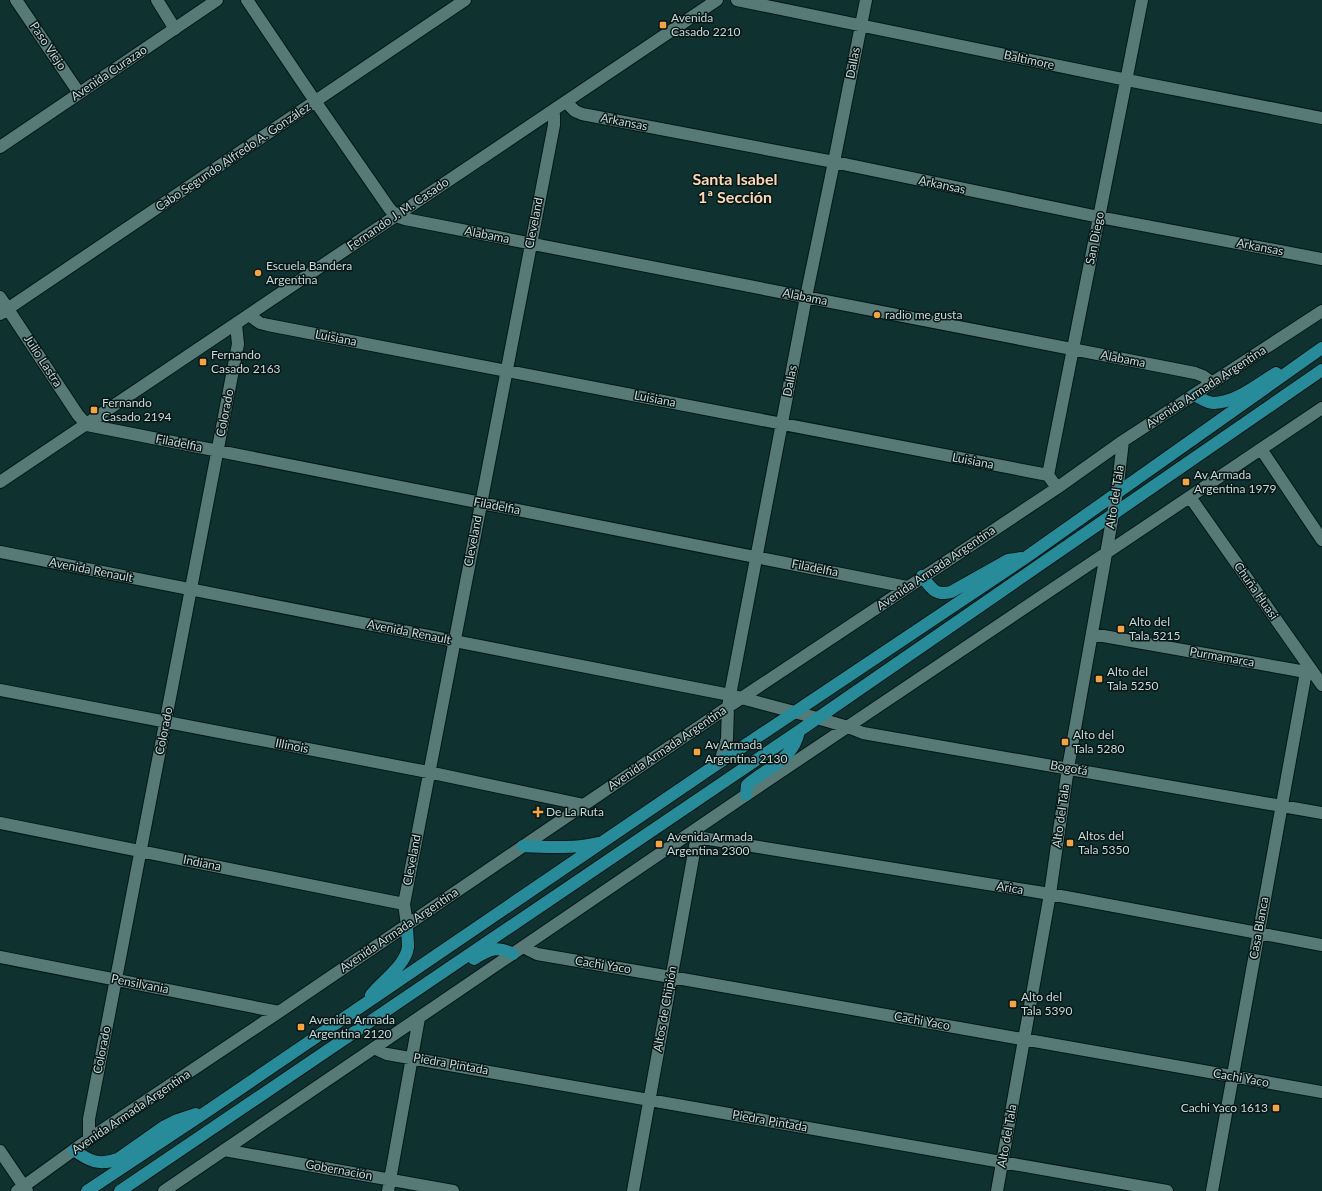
<svg xmlns="http://www.w3.org/2000/svg" width="1322" height="1191" viewBox="0 0 1322 1191" font-family="Lato,sans-serif">
  <style>
    .lines { fill: none; stroke-linecap: round; stroke-linejoin: round }
    .minor-casing { stroke: #001817; stroke-width: 14 }
    .tertiary-casing { stroke: #001817; stroke-width: 14 }
    .primary-casing { stroke: #001817; stroke-width: 14 }
    .minor { stroke: #577a77; stroke-width: 12 }
    .tertiary { stroke: #577a77; stroke-width: 12 }
    .primary { stroke: #288b99; stroke-width: 12 }
    .poi-dot { fill: #f4a444; stroke: #081616; stroke-width: 1.5 }
    .labels { text-anchor: middle; stroke-width: 3; stroke-linejoin: round; paint-order: stroke }
    .poi-label { font-size: 12px; fill: #c7dad8; stroke: #081616; text-anchor: start }
    .street-label { font-size: 12px; fill: #c7dad8; stroke: #081616 }
    .district-label { font-size: 16px; font-weight: bold; fill: #fbd9b6; stroke: #081616 }
  </style>
  <rect width="100%" height="100%" fill="#0f3130"/>
  <g class="lines">
    <!-- minor casing -->
    <g class="minor-casing">
      <path id="minor" d="M16,0l63,93
        M157,0l18,29
        M247,0l68,101 74,107 7,8 9,3 790,154 8,3 9,7
        M737,0l390,80 195,38
        M566,102l9,9 7,3 252,48 265,55 223,42
        M0,297l78,118 9,10 820,162
        M0,314l465,-314
        M249,315l11,8 8,2 780,150 9,13
        M1261,449l61,91
        M1048,475l94,-475
        M1190,497l132,188
        M1092,634l214,38
        M0,690l428,82 156,33
        M817,718l31,9 15,6 459,80
        M720,762l7,-23 1,-32 2,-12 76,-398 28,-135 32,-162
        M0,823l404,81
        M696,837l354,57 272,51
        M407,925l-3,-21 150,-779v-10l-3,-3
        M523,947l14,7 134,23 651,115
        M0,957l279,55
        M374,1048l13,6 780,137
        M89,1139v-20l149,-775 -2,-20
        M224,1150l229,41
        M0,1151l27,40
        M17,1191l72,-52 190,-127 449,-305 329,-219 66,-47 199,-130
        M164,1191l582,-396 576,-387
        M388,1191l31,-173
        M633,1191l65,-361
        M997,1191l53,-297 18,-126 49,-276 6,-51
        M1212,1191l94,-519 4,-4"/>
    </g>
    <!-- tertiary casing -->
    <g class="tertiary-casing">
      <path id="tertiary" d="M0,147l217,-147
        M0,482l717,-482
        M0,552l730,143 87,23"/>
    </g>
    <!-- primary casing -->
    <g class="primary-casing">
      <path id="primary" d="M1194,395c7,3 13,8 20,8 23,-1 44,-19 62,-30
        M922,576c9,12 13,20 29,16l57,-32 13,-2
        M746,795l1,-10c20,-17 47,-26 52,-54
        M523,846c26,1 50,3 75,-3
        M474,959c14,-9 23,-14 39,-5
        M371,995c11,-14 35,-30 37,-48 0,-7 -1,-15 -1,-22
        M74,1150c15,11 25,16 44,9l47,-33 10,-5 21,-7
        M87,1191l122,-81 511,-348 305,-204 297,-210
        M120,1191l679,-460 523,-361"/>
    </g>
    <!-- minor -->
    <use href="#minor" class="minor"/>
    <!-- tertiary -->
    <use href="#tertiary" class="tertiary"/>
    <!-- primary -->
    <use href="#primary" class="primary"/>
  </g>
  <!-- markers -->
  <g class="poi-dot">
    <rect x="659" y="21" width="8" height="8" rx="2"/>
    <circle cx="258" cy="273" r="4"/>
    <circle cx="877" cy="315" r="4"/>
    <rect x="199" y="358" width="8" height="8" rx="2"/>
    <rect x="90" y="406" width="8" height="8" rx="2"/>
    <rect x="1182" y="478" width="8" height="8" rx="2"/>
    <rect x="1117" y="625" width="8" height="8" rx="2"/>
    <rect x="1095" y="675" width="8" height="8" rx="2"/>
    <rect x="1061" y="738" width="8" height="8" rx="2"/>
    <rect x="693" y="748" width="8" height="8" rx="2"/>
    <path d="M536 806h4v4h4v4h-4v4h-4v-4h-4v-4h4z"/>
    <rect x="1066" y="839" width="8" height="8" rx="2"/>
    <rect x="655" y="840" width="8" height="8" rx="2"/>
    <rect x="1009" y="1000" width="8" height="8" rx="2"/>
    <rect x="297" y="1023" width="8" height="8" rx="2"/>
    <rect x="1272" y="1104" width="8" height="8" rx="2"/>
  </g>
  <g class="labels">
    <!-- poi labels -->
    <g class="poi-label">
      <text x="671" y="22">Avenida<tspan x="671" dy="14">Casado 2210</tspan></text>
      <text x="266" y="270">Escuela Bandera<tspan x="266" dy="14">Argentina</tspan></text>
      <text x="885" y="319">radio me gusta</text>
      <text x="211" y="359">Fernando<tspan x="211" dy="14">Casado 2163</tspan></text>
      <text x="102" y="407">Fernando<tspan x="102" dy="14">Casado 2194</tspan></text>
      <text x="1194" y="479">Av Armada<tspan x="1194" dy="14">Argentina 1979</tspan></text>
      <text x="1129" y="626">Alto del<tspan x="1129" dy="14">Tala 5215</tspan></text>
      <text x="1107" y="676">Alto del<tspan x="1107" dy="14">Tala 5250</tspan></text>
      <text x="1073" y="739">Alto del<tspan x="1073" dy="14">Tala 5280</tspan></text>
      <text x="705" y="749">Av Armada<tspan x="705" dy="14">Argentina 2130</tspan></text>
      <text x="546" y="816">De La Ruta</text>
      <text x="1078" y="840">Altos del<tspan x="1078" dy="14">Tala 5350</tspan></text>
      <text x="667" y="841">Avenida Armada<tspan x="667" dy="14">Argentina 2300</tspan></text>
      <text x="1021" y="1001">Alto del<tspan x="1021" dy="14">Tala 5390</tspan></text>
      <text x="309" y="1024">Avenida Armada<tspan x="309" dy="14">Argentina 2120</tspan></text>
      <text x="1268" y="1112" text-anchor="end">Cachi Yaco 1613</text>
    </g>
    <!-- street labels -->
    <g class="street-label">
      <text transform="translate(48 46) rotate(56)" y="4">Paso Viejo</text>
      <text transform="translate(1029 60) rotate(12)" y="4">Baltimore</text>
      <text transform="translate(853 63) rotate(-79)" y="4">Dallas</text>
      <text transform="translate(109 73) rotate(-34)" y="4">Avenida Curazao</text>
      <text transform="translate(624 122) rotate(11)" y="4">Arkansas</text>
      <text transform="translate(233 157) rotate(-34)" y="4">Cabo Segundo Alfredo A. González</text>
      <text transform="translate(942 185) rotate(12)" y="4">Arkansas</text>
      <text transform="translate(398 214) rotate(-34)" y="4">Fernando J. M. Casado</text>
      <text transform="translate(534 223) rotate(-79)" y="4">Cleveland</text>
      <text transform="translate(487 235) rotate(11)" y="4">Alabama</text>
      <text transform="translate(1095 238) rotate(-79)" y="4">San Diego</text>
      <text transform="translate(1260 247) rotate(11)" y="4">Arkansas</text>
      <text transform="translate(805 297) rotate(11)" y="4">Alabama</text>
      <text transform="translate(336 338) rotate(11)" y="4">Luisiana</text>
      <text transform="translate(1123 359) rotate(11)" y="4">Alabama</text>
      <text transform="translate(43 361) rotate(57)" y="4">Julio Lastra</text>
      <text transform="translate(790 381) rotate(-79)" y="4">Dallas</text>
      <text transform="translate(1206 387) rotate(-33)" y="4">Avenida Armada Argentina</text>
      <text transform="translate(655 399) rotate(11)" y="4">Luisiana</text>
      <text transform="translate(225 413) rotate(-79)" y="4">Colorado</text>
      <text transform="translate(179 443) rotate(11)" y="4">Filadelfia</text>
      <text transform="translate(973 461) rotate(11)" y="4">Luisiana</text>
      <text transform="translate(1115 497) rotate(-81)" y="4">Alto del Tala</text>
      <text transform="translate(497 506) rotate(11)" y="4">Filadelfia</text>
      <text transform="translate(473 541) rotate(-79)" y="4">Cleveland</text>
      <text transform="translate(815 568) rotate(11)" y="4">Filadelfia</text>
      <text transform="translate(936 568) rotate(-34)" y="4">Avenida Armada Argentina</text>
      <text transform="translate(91 570) rotate(11)" y="4">Avenida Renault</text>
      <text transform="translate(1256 591) rotate(55)" y="4">Chuña Huasi</text>
      <text transform="translate(409 632) rotate(11)" y="4">Avenida Renault</text>
      <text transform="translate(1222 657) rotate(10)" y="4">Purmamarca</text>
      <text transform="translate(164 731) rotate(-79)" y="4">Colorado</text>
      <text transform="translate(292 746) rotate(11)" y="4">Illinois</text>
      <text transform="translate(667 748) rotate(-34)" y="4">Avenida Armada Argentina</text>
      <text transform="translate(1069 768) rotate(10)" y="4">Bogotá</text>
      <text transform="translate(1061 816) rotate(-82)" y="4">Alto del Tala</text>
      <text transform="translate(412 860) rotate(-79)" y="4">Cleveland</text>
      <text transform="translate(202 863) rotate(11)" y="4">Indiana</text>
      <text transform="translate(1010 888) rotate(9)" y="4">Arica</text>
      <text transform="translate(1259 928) rotate(-80)" y="4">Casa Blanca</text>
      <text transform="translate(399 930) rotate(-34)" y="4">Avenida Armada Argentina</text>
      <text transform="translate(603 965) rotate(9)" y="4">Cachi Yaco</text>
      <text transform="translate(140 984) rotate(11)" y="4">Pensilvania</text>
      <text transform="translate(665 1009) rotate(-80)" y="4">Altos de Chipión</text>
      <text transform="translate(922 1021) rotate(10)" y="4">Cachi Yaco</text>
      <text transform="translate(102 1050) rotate(-79)" y="4">Colorado</text>
      <text transform="translate(451 1064) rotate(10)" y="4">Piedra Pintada</text>
      <text transform="translate(1241 1078) rotate(10)" y="4">Cachi Yaco</text>
      <text transform="translate(131 1112) rotate(-34)" y="4">Avenida Armada Argentina</text>
      <text transform="translate(770 1121) rotate(10)" y="4">Piedra Pintada</text>
      <text transform="translate(1007 1136) rotate(-80)" y="4">Alto del Tala</text>
      <text transform="translate(339 1170) rotate(10)" y="4">Gobernación</text>
    </g>
    <!-- district labels -->
    <g class="district-label">
      <text x="735" y="185">Santa Isabel<tspan x="735" dy="18">1ª Sección</tspan></text>
    </g>
  </g>
</svg>
